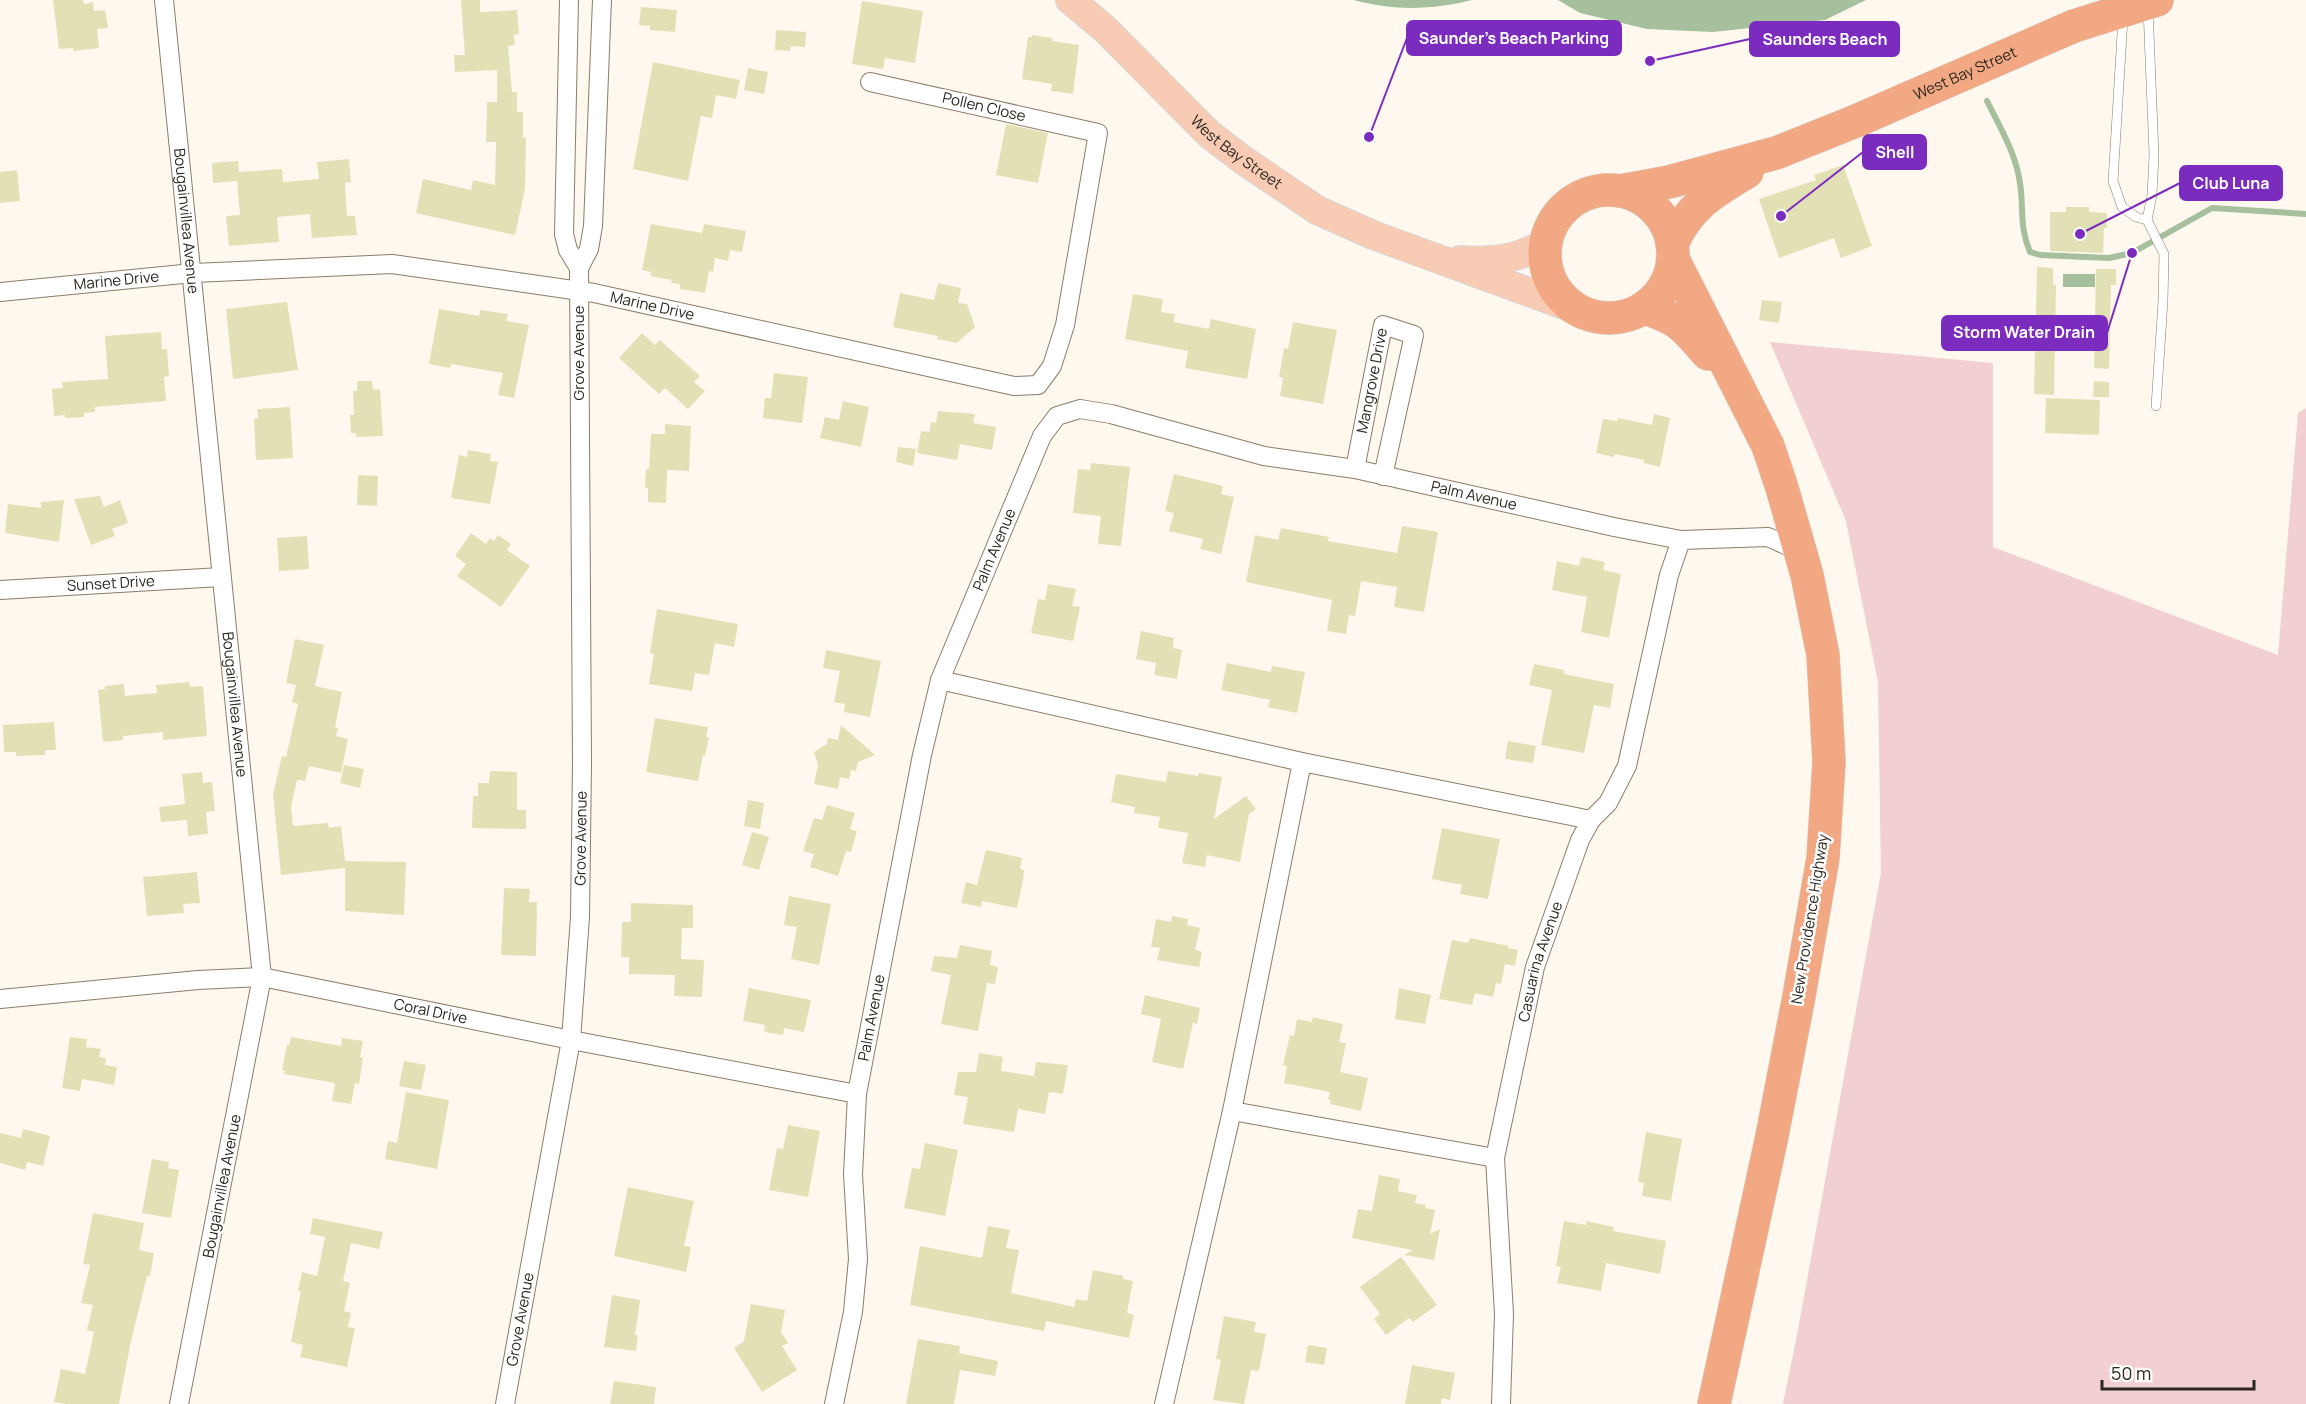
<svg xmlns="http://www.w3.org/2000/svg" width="2306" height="1404" viewBox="0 0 2306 1404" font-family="Manrope,sans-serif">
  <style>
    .green { fill: #f2cfd0 }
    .water { fill: #a6bf9c }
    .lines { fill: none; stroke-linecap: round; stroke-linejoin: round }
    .stream { stroke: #a6bf9c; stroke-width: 6 }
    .building { fill: #e2e1b6 }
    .lane-casing { stroke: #8b7d69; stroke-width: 10 }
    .street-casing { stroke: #8b7d69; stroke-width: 20 }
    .primary-casing { stroke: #d9d8d6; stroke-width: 30 }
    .highway-casing { stroke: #d9d8d6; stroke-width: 34 }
    .lane { stroke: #fff; stroke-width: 9 }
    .street { stroke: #fff; stroke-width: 18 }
    .primary { stroke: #f8cbb5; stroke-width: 28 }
    .highway { stroke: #f3a884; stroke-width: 33 }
    .labels { text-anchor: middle; stroke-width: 5; stroke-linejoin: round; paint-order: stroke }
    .street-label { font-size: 15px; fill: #2c261e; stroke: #fff }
    .leader { fill: none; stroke: #7b2cbf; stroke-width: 2 }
    .callout-dot { fill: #7b2cbf; stroke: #fff; stroke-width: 2 }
    .callout { fill: #7b2cbf; stroke: #7b2cbf; stroke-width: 2 }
    .callout-label { font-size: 16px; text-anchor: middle; font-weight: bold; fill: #fff }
  </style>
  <rect width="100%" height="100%" fill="#fef8ef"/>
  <!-- green -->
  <path class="green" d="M1770,342l223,21v184l285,108 20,-242 8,-5v996h-523l15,-74 83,-457 -3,-191 -32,-161z"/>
  <!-- water -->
  <path class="water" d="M1354,0h118c-39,10 -79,11 -118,0z
    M1558,0h308l-41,20 -112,12 -66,-3 -67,-16z
    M2063,274h32v13h-32z"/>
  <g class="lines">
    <!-- stream -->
    <path class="stream" d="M1987,101c13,26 29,53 33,82 4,26 -1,43 10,69l10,3 69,3 23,-5 80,-45 94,6"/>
  </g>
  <!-- building -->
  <path class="building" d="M53,0h30l1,4 9,-2 1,9 11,-1 3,18 -11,1 2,19 -26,3v-3l-14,1z
    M461,0h19v12l37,-2 2,24 -5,1 1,10 -7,1 4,46h5v20h6v26l3,-1 -1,52 -10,46 -99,-22 7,-34 48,11 2,-10 22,5 1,-43h-10l1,-40h10v-32l-42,2 -1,-17h11z
    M862,1l61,10 -8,52 -30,-5 -2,11 -31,-5z
    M641,7l36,3 -2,22 -25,-2v-4l-11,-1z
    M776,30l30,2 -1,15 -14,-1 -1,5 -15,-1z
    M1032,35l21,3 -1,3 27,4 -6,49 -22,-3 1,-7 -30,-5 6,-42h4z
    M653,62l87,18 -4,19 -20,-4 -4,23 -11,-2 -13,65 -55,-12z
    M748,68l20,4 -4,22 -20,-4z
    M1006,124l42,9 -10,50 -42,-8z
    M349,159l2,23 -6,1 2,33h8l2,19 -45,3 -2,-24 -33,3 2,25 -50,4 -3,-30 14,-1 -3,-34 -24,2 -1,-20 26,-2 1,11 43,-3 1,13 36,-3 -2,-17z
    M1843,165l29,81 -31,12 -7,-20 -55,20 -20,-59 57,-19 -2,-5z
    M17,170l3,31 -20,2v-31z
    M2066,207h23v5l18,1v15h-3l-1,25 -53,-2v-39h16z
    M651,224l51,9 2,-9 42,7 -4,21 -12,-2 -2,11 -13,-3 -2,14 -4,-1 -4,22 -25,-4v-5l-9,-1 1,-3 -22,-4 1,-4 -9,-2z
    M2037,267l16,1v17h3l-2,110 -20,-1z
    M2096,269h20v16h-5l-2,84 -15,-1z
    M938,283l23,5 -3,15 9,1 8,23 -18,16 -20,-4 1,-3 -45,-9 7,-34 34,7z
    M1133,294l30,5 -2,13 14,2 -1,8 35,7 2,-10 45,10 -9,50 -62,-11 3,-17 -63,-12z
    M1762,300l20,2 -3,21 -20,-3z
    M287,302l11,68 -65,9 -7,-70z
    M439,309l40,7 1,-6 28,4 -2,7 23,4 -15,73 -16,-3 5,-22 -52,-9 -1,4 -21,-4z
    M1293,322l44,8 -14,74 -43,-8 3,-18 -4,-1 5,-29 4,1z
    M161,332l1,17h5l2,27 -5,1 2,24 -71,6v5l-11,1v4l-19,1v-3l-11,1 -2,-27 11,-1 -1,-6 46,-3 -3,-43z
    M642,333l13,12 5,-5 40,36 -6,6 11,9 -17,18 -23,-21 -6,6 -40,-36z
    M774,373l34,4 -6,46 -39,-5 2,-20h6z
    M357,381h15l1,9 7,-1 3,47 -27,1v-4h-5l-1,-18h4l-1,-24h4z
    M2094,381l15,1v15h-16z
    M2046,398l54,2 -1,35 -54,-2z
    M843,401l26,6 -8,40 -41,-9 5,-21 14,3z
    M290,407l3,51 -37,2 -2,-41 4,-1 -1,-9z
    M938,411l37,3 -2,9 23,4 -4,23 -32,-6 -3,16 -40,-7 4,-22 8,1 2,-10 5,1z
    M1654,414l16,4 -10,49 -16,-4v-3l-29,-6 -1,3 -18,-4 7,-34 14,2 1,-3 34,7z
    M665,424l26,2 -2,45 -22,-1 -1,33 -18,-1v-14l-3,-1 1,-18h3l2,-35h14z
    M898,447l18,2 -3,17 -17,-4z
    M468,450l23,4 -1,7 8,1 -8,42 -39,-6 8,-43 8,2z
    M1091,463l39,4 -9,79 -23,-2 3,-28 -28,-3 5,-44 12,1z
    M1174,474l49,12 -2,8 13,3 -13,57 -21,-5 3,-10 -34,-8 5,-18 -9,-2z
    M358,475l20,1 -1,30 -20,-1z
    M100,496l4,11 16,-7 8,23 -16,6 3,7 -24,9 -17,-46z
    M64,500l-5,42 -54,-9 3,-29 33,4v-6z
    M1402,526l36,6 -14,80 -30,-5 3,-20 -36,-6 -6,35 -6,-1 -3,19 -19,-3 5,-31 -86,-18 9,-47 23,5 3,-12 48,9 -1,4 69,12z
    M471,533l15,11 4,-6 4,3 4,-6 13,9 -4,6 23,16 -29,41 -44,-31 9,-12 -11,-8z
    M307,536l2,33 -30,2 -2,-33z
    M1581,557l24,5 -2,8 18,4 -12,64 -28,-6 6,-35 -35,-7 5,-29 22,5z
    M1048,584l28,5 -4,17 8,1 -7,34 -42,-8 7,-34 7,1z
    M657,609l81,15 -4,23 -19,-4 -6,32 -14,-2 -3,18 -43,-7 5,-30 -4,-1z
    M1141,631l33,7 -1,10 9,2 -5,29 -23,-4 2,-12 -20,-4z
    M295,639l29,6 -9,41 27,6 -7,35 3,1 -2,8 12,3 -7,34 -32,-7 -4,15 -8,-1 -6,27 2,19 35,-3 1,5 12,-2 4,35 61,1 -2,53 -59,-4v-43l-64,7 -8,-81 9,-38 4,1 12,-53 -6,-2 4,-17 -10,-2z
    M826,650l55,11 -11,56 -26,-5 1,-8 -11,-2 6,-31 -17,-3z
    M1227,663l44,9 1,-6 33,6 -8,41 -29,-6 2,-7 -49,-10z
    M1534,664l30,6v4l50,10 -4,24 -16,-3 -10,48 -43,-8 11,-55 -23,-5z
    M189,682l1,5 13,-1 4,50 -44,4v-8l-40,4v4l-20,2 -5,-52 7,-1v-3l19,-2 1,12 32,-3 -1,-8z
    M655,718l53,9 -2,10h3l-4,19 -2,-1 -5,26 -52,-9z
    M54,722l2,28h-11v5l-29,1v-4h-12l-1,-27z
    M841,725l34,30 -17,7 -2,9 -5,-1 -2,9 -9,-2 -2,12 -24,-5 4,-19 -4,-13 13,-8 1,-6 10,2z
    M1508,741l28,5 -3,17 -28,-4z
    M344,765l20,4 -4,19 -20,-5z
    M490,771l27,1v38h9v19l-54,-1 1,-32h5v-13h11z
    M1168,771l30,5 1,-3 23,4 -8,42 32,-23 10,13 -7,5 -9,48 -33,-7 -2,12 -23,-4 6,-30 -30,-5 2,-11 -26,-4 1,-6 -24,-5 5,-28 50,8z
    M202,772l1,11 9,-1 3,29 -9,1 2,22 -20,2 -1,-16 -26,2 -2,-15 26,-3 -3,-30z
    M748,800l16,3 -4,26 -16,-3z
    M827,805l28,8 -5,16 7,2 -6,21 -5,-1 -8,25 -28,-9 4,-13 -11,-3 11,-33 8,2z
    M1442,828l58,11 -12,60 -28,-5 2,-9 -30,-6z
    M752,832l17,5 -10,33 -17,-5z
    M986,850l36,8 -2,11 4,1 -1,10 -6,28 -35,-7 -1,6 -20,-4 5,-21 11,3z
    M197,872l3,31 -17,1 1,9 -37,3 -4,-39z
    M504,888l26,1 -1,13h8l-1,54 -35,-1z
    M789,896l42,8 -12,61 -28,-6 6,-32 -13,-2z
    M631,903l62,2v23h-11l-1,31 23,1 -2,37 -28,-1 1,-21 -46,-1v-17h-8l1,-35h9z
    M1172,916l16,3 -1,6 13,3 -5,22 7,2 -3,15 -42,-7 3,-12 -9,-1 5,-28 15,3z
    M1470,938l39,8 -1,2 10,2 -3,16 -10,-2 -4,20 -5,-1 -3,14 -18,-4 -3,12 -33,-6 13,-59 16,3z
    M960,945l32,6 -2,14 8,2 -3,17 -8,-1 -9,48 -37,-7 10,-49 -20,-4 3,-15 23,2z
    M749,988l62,12 -7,32 -20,-4 -1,7 -19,-3 1,-7 -22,-4z
    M1399,988l32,7 -6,29 -30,-5z
    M1145,995l55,13 -3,16 -4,-1 -10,46 -31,-7 9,-43 -20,-5z
    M1313,1017l30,7 -4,18 7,1 -6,29 28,6 -7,33 -31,-7 1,-4 -3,-1 2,-7 -46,-9 3,-17 -4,-1 7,-30 4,1 3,-17 15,3z
    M70,1037l17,2 -1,8 15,2 -2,8 7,1 -1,7 12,2 -3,18 -32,-6 -2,12 -18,-3z
    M291,1037l50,9 1,-8 21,3 -3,16 3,1 -4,26 -4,-1 -4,21 -19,-3 3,-18 -51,-9 1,-3 -3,-1 5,-25h2z
    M979,1053l24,4 -2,14 33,5 2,-14 32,3 -5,29 -14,-2 -4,22 -27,-5 -4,23 -51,-8 5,-27 -14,-2 4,-23h18z
    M404,1061l22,4 -5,25 -22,-4z
    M406,1092l43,8 -12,69 -52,-10 3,-18 9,2z
    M788,1125l32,6 -12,66 -39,-7 8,-42 6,1z
    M23,1129l27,7 -7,30 -16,-4 -2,8 -25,-7v-30l21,5z
    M1646,1132l36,7 -11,62 -29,-5 2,-13 -6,-1z
    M925,1143l33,7 -13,66 -41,-8 8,-40 8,1z
    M152,1159l17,3 -1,6 11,2 -8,48 -29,-5z
    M1379,1175l21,4 -2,12 19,4 -2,8 11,2 -1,3 10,2 -5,24 10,-5 -6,31 -30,-5 8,-5 -60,-12 6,-29 14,2z
    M628,1187l66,14 -10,45 7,1 -5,25 -72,-16z
    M93,1213l51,10 -5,27 15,3 -4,23h-3l-16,65 -12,63h-53l-12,-2 7,-33 24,5 9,-42 -7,-2 6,-25 -12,-2 9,-38 -7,-1z
    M313,1218l70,14 -4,17 -28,-6 -8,38 7,2 -6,28 7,2 -3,14 7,1 -8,39 -47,-10 3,-12 -12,-3 10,-51h-3l4,-19 15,4 8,-39 -15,-3z
    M1564,1221l22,4v-4l28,6 -1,4 53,10 -6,33 -54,-11 -5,28 -44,-8 4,-16 -5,-1z
    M988,1226l22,4 -4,18 13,2 -8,43 63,14 2,-8 11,2 6,-31 30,6v3l10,2 -6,32 7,2 -5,23 -83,-17 -2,10 -134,-26 10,-59 62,12z
    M1401,1257l36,48 -24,17 -4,-4 -23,17 -12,-16 6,-5 -20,-27z
    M612,1295l28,5 -5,35h3l-2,16 -32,-4z
    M751,1304l34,6 -4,22 7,11 -6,3 15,24 -35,22 -28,-44 10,-7z
    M1224,1316l32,6 -2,10 12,2 -7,37 -8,-1 -7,34 -31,-4 8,-40 -5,-1z
    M918,1339l42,7 -1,7 39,8 -3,15 -35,-6 -6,34h-48z
    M1308,1345l19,3 -3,17 -19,-3z
    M1412,1365l43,8 -5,27 -8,-2 -1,6h-36z
    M614,1381l42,6 -2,17h-44z"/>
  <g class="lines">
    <!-- lane casing -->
    <g class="lane-casing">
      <path id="lane" d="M2148,8l6,147 -2,40 -5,25 17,34 -1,47 -7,105
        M2123,18l-10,163 9,26 14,10 11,3"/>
    </g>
    <!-- street casing -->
    <g class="street-casing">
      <g id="street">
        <path id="s1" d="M164,0l98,977 -83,427"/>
        <path d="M569,0l-5,234 4,16 11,18"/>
        <path id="s2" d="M0,292l193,-19 199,-9 202,29 420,93 24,-1 14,-19 13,-41 33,-192 -228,-51"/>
        <path id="s3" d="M1355,469l28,-144 31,10 -31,141"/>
        <path id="s4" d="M0,590l221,-13"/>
        <path d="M940,680l362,82 289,58"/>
        <path id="s5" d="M0,999l198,-19 64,-3 309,63 286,54"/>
        <path d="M1232,1111l263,47"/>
        <path id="s6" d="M505,1404l66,-364 9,-123 2,-153 -3,-496 10,-19 4,-23 9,-226"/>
        <path id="s7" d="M834,1404l19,-92 5,-53 -5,-85 4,-80 65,-339 18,-75 102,-244 15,-20 23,-7 31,5 153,42 91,13 259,58 67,13 87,-3 33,15"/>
        <path d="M1164,1404l68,-293 70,-349"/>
        <path id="s8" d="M1501,1404l3,-90 -9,-156 40,-191 45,-127 11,-20 17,-17 19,-37 42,-191 12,-35"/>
      </g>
    </g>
    <!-- primary casing -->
    <g class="primary-casing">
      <g id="primary">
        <path id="s9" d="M1070,0l35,29 104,105 34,26 74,50 56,25 202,74"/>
        <path d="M1460,260c34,2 55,0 85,-17"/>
      </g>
    </g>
    <!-- highway casing -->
    <g class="highway-casing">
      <g id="highway">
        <circle cx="1609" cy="254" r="64"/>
        <path id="s10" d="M1620,191l49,-9 107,-29 80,-32 218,-95 83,-26"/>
        <path d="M1672,244c17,-38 40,-51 75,-72"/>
        <path d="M1673,259l95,187 14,42 25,87 16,80 6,107 -6,96 -24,138 -27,140 -58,268"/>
        <path d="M1645,308c36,12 38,18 63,46"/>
      </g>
    </g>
    <!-- lane -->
    <use href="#lane" class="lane"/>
    <!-- street -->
    <use href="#street" class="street"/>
    <!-- primary -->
    <use href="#primary" class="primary"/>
    <!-- highway -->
    <use href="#highway" class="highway"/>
  </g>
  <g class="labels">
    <!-- street labels -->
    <g class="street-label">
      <text dy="5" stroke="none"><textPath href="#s10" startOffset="366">West Bay Street</textPath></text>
      <text transform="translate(984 107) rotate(13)" y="5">Pollen Close</text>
      <text dy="5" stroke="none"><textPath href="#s9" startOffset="226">West Bay Street</textPath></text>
      <text dy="5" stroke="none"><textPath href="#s1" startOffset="222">Bougainvillea Avenue</textPath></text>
      <text dy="5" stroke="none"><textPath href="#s2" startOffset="117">Marine Drive</textPath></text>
      <text dy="5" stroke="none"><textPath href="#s2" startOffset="657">Marine Drive</textPath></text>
      <text transform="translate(579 353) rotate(-90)" y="5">Grove Avenue</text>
      <text dy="5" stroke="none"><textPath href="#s3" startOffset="90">Mangrove Drive</textPath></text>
      <text dy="5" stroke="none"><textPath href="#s7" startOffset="1452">Palm Avenue</textPath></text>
      <text dy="5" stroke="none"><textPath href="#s7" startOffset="876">Palm Avenue</textPath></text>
      <text dy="5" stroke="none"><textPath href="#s4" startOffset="111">Sunset Drive</textPath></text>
      <text dy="5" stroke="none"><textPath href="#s1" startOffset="708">Bougainvillea Avenue</textPath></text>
      <text dy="5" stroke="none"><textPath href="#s6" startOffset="572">Grove Avenue</textPath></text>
      <text transform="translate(1810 919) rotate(-81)" y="5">New Providence Highway</text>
      <text dy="5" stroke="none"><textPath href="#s8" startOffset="448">Casuarina Avenue</textPath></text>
      <text dy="5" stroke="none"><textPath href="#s5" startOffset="435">Coral Drive</textPath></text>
      <text dy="5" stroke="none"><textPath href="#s7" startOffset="390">Palm Avenue</textPath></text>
      <text transform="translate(222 1186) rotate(-79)" y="5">Bougainvillea Avenue</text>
      <text dy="5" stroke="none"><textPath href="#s6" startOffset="86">Grove Avenue</textPath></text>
    </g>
  </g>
  <!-- callouts -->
  <path class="leader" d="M1369 137L1407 38M1650 61L1750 39M1781 216L1863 152M2080 234L2180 183M2132 253L2107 333"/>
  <g class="callout-dot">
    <circle cx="1369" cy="137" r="6"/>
    <circle cx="1650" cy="61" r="6"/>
    <circle cx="1781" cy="216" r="6"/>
    <circle cx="2080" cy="234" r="6"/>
    <circle cx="2132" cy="253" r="6"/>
  </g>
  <g class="callout">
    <rect x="1407" y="21" width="214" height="34" rx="6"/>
    <rect x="1750" y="22" width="149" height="34" rx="6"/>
    <rect x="1863" y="135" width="63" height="34" rx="6"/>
    <rect x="2180" y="166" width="102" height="34" rx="6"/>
    <rect x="1942" y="316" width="165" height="34" rx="6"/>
  </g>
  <g class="callout-label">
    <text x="1514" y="44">Saunder's Beach Parking</text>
    <text x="1825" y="45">Saunders Beach</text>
    <text x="1895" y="158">Shell</text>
    <text x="2231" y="189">Club Luna</text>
    <text x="2024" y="338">Storm Water Drain</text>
  </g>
  <!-- scale -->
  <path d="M2102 1380v9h152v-9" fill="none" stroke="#2c261e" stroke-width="3"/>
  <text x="2111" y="1380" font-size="18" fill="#2c261e" stroke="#ffffff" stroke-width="4.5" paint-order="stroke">50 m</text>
</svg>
